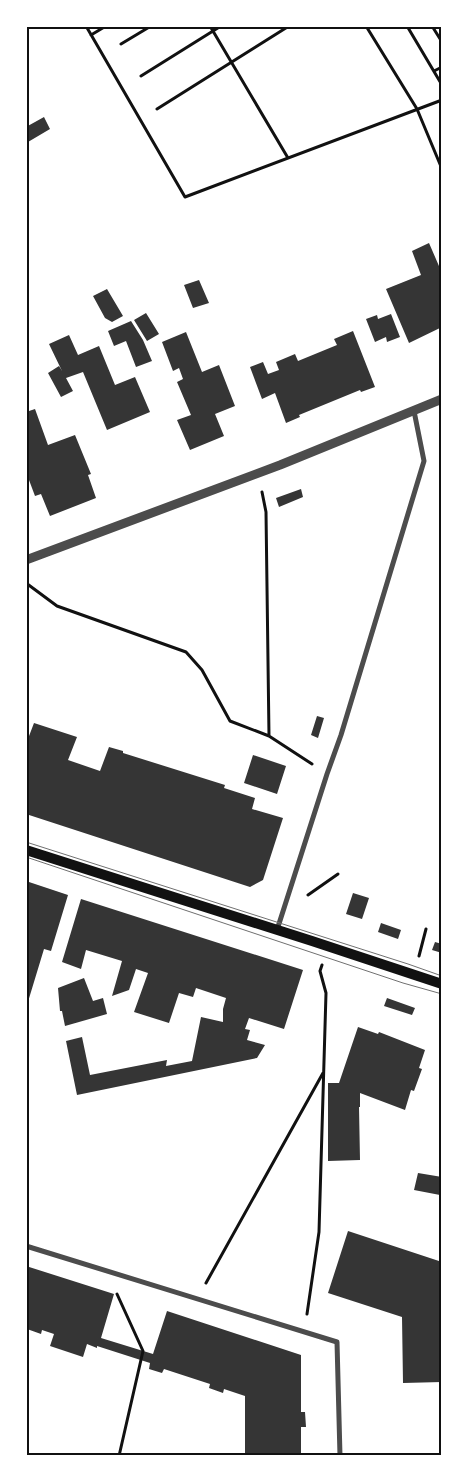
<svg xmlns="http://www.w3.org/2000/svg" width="468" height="1482" viewBox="0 0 468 1482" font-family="'PT Sans',sans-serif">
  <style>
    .building { fill: #353535 }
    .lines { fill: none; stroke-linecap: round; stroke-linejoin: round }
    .path { stroke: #111; stroke-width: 3 }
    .minor { stroke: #4c4c4c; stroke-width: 5 }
    .tertiary { stroke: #4c4c4c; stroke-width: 9 }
    .secondary { stroke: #111; stroke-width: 10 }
    .tram { stroke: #707070; stroke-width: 1 }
    .neatline { fill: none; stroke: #111; stroke-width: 2 }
  </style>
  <rect width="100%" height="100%" fill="#fff"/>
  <!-- building -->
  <path class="building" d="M44,117l6,12 -22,13 -2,-4v-11z
    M429,243l13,30v54l-33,16 -23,-54 35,-14 -9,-24z
    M199,280l10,23 -16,5 -9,-23z
    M107,289l16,27 -11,6 -7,-4 -12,-22z
    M146,313l13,21 -12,7 -13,-21z
    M391,314l9,23 -13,5 -1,-5 -11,5 -9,-23 11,-4 1,4z
    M131,321l12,19 9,21 -16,6 -10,-26 -12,5 -6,-15z
    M353,331l22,56 -14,5 -1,-2 -61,25 1,2 -14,6 -11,-30 -13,6 -12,-32 13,-5 5,12 11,-4 -3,-8 19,-8 3,7 39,-16 -3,-6z
    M186,332l16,40 17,-7 16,41 -20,8 9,22 -34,14 -13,-30 14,-5 -14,-33 6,-3 -4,-11 -6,3 -11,-29z
    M69,335l9,20 21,-9 16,39 20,-8 15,35 -43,18 -24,-58 -17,6 7,13 -12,6 -13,-24 11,-7 3,5 -13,-27z
    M35,409l13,36 27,-10 16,39 -3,1 8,23 -46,18 -9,-22 -6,2 -9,-24v-60z
    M301,489l2,8 -24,10 -3,-9z
    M317,716l7,2 -6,20 -7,-3z
    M34,723l43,14 -9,23 32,11 9,-24 14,4v2l102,32 -1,3 31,10 -3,11 31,9 -20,62 -13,7 -224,-73v-70z
    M253,755l33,11 -9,28 -33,-11z
    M26,881l42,14 -17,56 -7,-2 -17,56z
    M353,893l16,5 -7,21 -16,-5z
    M81,899l222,71 -19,59 -35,-11 -4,11 5,1 -3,10 18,5 -8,13 -180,37 -11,-54 16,-4 8,38 77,-15 -1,6 26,-5 9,-44 22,5v-13l3,-11 -30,-10 -3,9 -14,-4 -10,30 -35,-11 14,-39 -12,-4 -7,21 -17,6 10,-35 -36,-11 -5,19 -19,-7z
    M381,923l20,7 -3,9 -20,-7z
    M435,942l7,2v9l-10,-3z
    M84,978l9,23 10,-3 4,16 -42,12 -3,-15h-2l-2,-23z
    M387,998l28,10 -3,7 -28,-9z
    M358,1027l20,7 1,-2 46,18 -6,18 3,1 -8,22 -3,-1 -6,20 -45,-17v14h-1l1,53 -32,1v-78h11z
    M418,1173l24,4 -2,18 -26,-5z
    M348,1231l94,31v120l-39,1 -1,-66 -74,-24z
    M26,1266l88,28 -13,44 52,16 14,-43 134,44v57h4l1,15h-5v29h-56v-60l-21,-7 -1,4 -14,-5 1,-4 -46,-15 -2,4 -13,-4 1,-6 -53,-17v2l-10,-4 -4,13 -33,-11 4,-12 -12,-4 -1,4 -14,-5 1,-4h-2z"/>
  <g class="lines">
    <!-- path -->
    <path class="path" d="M86,26l99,171 257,-97
      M210,26l78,132
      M366,26l51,83 25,60
      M407,26l35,59
      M432,26l10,16
      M91,35l15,-9
      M121,44l30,-18
      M434,71l8,-4
      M141,76l80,-50
      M157,109l132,-83
      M262,492l4,20 3,224
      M26,583l31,23 129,46 16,18 28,51 39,15 43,28
      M308,895l30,-21
      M419,956l7,-27
      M206,1283l117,-210
      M117,1294l26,57 -24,105
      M307,1314l12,-82 7,-239 -6,-22 2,-6"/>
    <!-- minor -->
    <path class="minor" d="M277,930l50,-156 14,-39 83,-274 -10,-50
      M26,1246l311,96 3,114"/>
    <!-- tertiary -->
    <path class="tertiary" d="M26,560l254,-95 162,-66"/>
    <!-- secondary -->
    <path class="secondary" d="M26,850l286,91 130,43"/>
    <!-- tram -->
    <path class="tram" d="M26,842l382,122 34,12
      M26,857l377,126 39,11"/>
  </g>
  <!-- border -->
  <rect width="468" height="1482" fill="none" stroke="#ffffff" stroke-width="55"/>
  <rect x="28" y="28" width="412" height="1426" class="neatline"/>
</svg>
